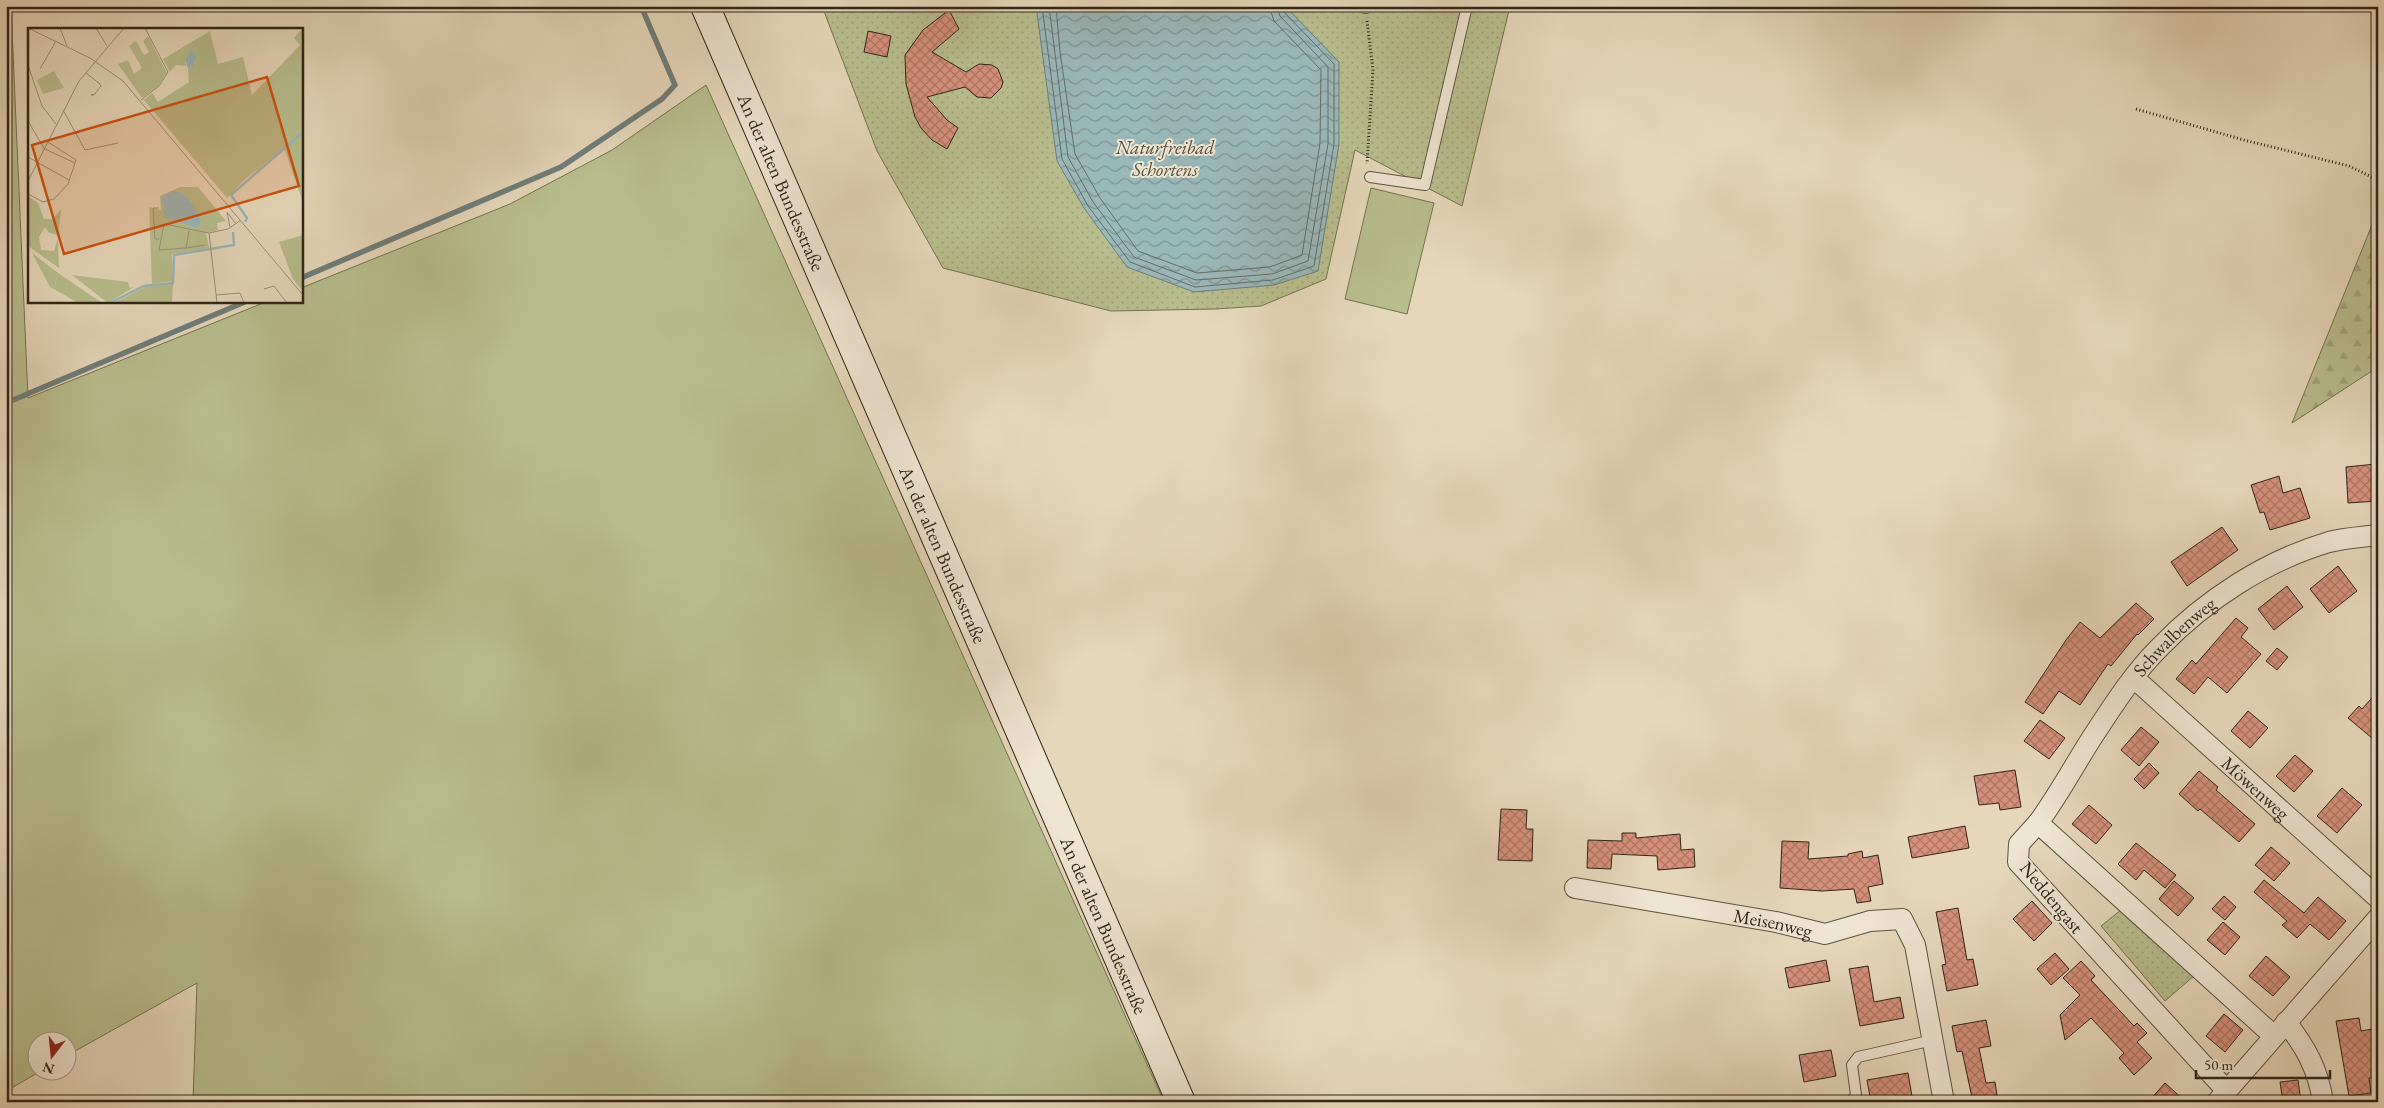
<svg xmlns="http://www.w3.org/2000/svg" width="2384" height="1108" viewBox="0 0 2384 1108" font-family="'EB Garamond',serif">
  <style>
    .green { fill: #b8bd8e; stroke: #747153 }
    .forest { fill: url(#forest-firs); stroke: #747153 }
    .park { fill: url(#park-dots); stroke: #747153 }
    .water { fill: url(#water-waves); stroke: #6f7d79 }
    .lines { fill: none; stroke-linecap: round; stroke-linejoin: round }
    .shore { stroke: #646e68; stroke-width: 1 }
    .stream { stroke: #6f7d79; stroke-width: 5.5 }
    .building { fill: url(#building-cross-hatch); stroke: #302518 }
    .lane-casing { stroke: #5e5241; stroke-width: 12 }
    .street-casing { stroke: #5e5241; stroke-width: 22 }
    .secondary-casing { stroke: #302518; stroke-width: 30 }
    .path { stroke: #302518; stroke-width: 3; stroke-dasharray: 1 2.5; stroke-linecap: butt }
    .lane { stroke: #efe5d3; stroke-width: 10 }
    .street { stroke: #efe5d3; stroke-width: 20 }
    .secondary { stroke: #efe5d3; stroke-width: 28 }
    .labels { text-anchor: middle; stroke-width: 4; stroke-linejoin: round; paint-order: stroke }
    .park-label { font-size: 19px; font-style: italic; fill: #524b36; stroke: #efe5d3 }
    .street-label { font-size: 19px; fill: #302518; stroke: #efe5d3 }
    .inset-river { fill: none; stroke: #99b8b9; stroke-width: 2.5 }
    .inset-road { fill: none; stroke: #9d907a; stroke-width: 1 }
    .view { fill: #cc510e; fill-opacity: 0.15; stroke: #cc510e; stroke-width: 2.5 }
    .inset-edge { fill: none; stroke: #302518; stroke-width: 2.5 }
  </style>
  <defs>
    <pattern id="forest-firs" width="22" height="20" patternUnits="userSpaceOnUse" patternTransform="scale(1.25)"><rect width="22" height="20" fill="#b8bd8e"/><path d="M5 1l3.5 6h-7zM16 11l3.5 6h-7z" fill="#9ea27a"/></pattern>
    <pattern id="park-dots" width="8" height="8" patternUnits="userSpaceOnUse" patternTransform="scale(1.25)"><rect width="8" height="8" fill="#b8bd8e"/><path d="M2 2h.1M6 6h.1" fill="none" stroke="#9ea27a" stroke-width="1.8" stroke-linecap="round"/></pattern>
    <pattern id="water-waves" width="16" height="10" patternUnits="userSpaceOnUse" patternTransform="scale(1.25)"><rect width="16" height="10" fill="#99b8b9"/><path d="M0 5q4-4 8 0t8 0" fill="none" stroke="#7d9595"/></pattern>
    <pattern id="building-cross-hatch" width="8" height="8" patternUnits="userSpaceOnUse" patternTransform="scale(1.25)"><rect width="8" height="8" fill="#d6907c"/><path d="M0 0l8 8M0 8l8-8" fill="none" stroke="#ae7565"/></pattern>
  </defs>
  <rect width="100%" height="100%" fill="#e6d7bb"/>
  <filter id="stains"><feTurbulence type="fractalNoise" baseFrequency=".004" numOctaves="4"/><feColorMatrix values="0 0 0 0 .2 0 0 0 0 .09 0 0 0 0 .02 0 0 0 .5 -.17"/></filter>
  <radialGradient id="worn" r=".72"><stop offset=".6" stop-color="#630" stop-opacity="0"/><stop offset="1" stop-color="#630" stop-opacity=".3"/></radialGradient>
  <!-- green -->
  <path class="green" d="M6,6h5l17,392 240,-97h33v-13l209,-84 102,-54 94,-65 458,1017h-971l4,-119 -129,72v-15h-30v30l3,1 -35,20z
    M1371,188l63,15 -27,111 -62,-15z"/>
  <!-- forest -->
  <path class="forest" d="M2378,210v157l-86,56z"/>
  <!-- park -->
  <path class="park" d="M822,6h688l-48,200 -107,-56 -29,129 -65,27 -46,3 -104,2 -168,-43 -66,-117z
    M2121,910l74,65 -30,26 -64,-75z"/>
  <!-- water -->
  <path class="water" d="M1036,6l250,1 53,55v82l-21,127 -44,14 -80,7 -67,-25 -43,-59 -27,-47z"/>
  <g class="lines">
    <!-- shore -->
    <path class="shore" d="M1042,6l20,153 26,47 42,56 65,25 78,-7 41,-14 20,-122v-80l-50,-52 -1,-6
      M1049,6l19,151 25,45 41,55 62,23 76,-6 36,-13 20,-117v-77l-48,-51 -3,-10
      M1056,6l4,46 15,102 25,44 38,53 59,22 73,-6 32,-12 18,-112 1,-73 -47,-49 -5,-15"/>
    <!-- stream -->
    <path class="stream" d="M301,278l260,-111 101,-68 13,-14 -34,-79
      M6,403l241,-102"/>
  </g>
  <!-- building -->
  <path class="building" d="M949,10l10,19 -27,23 34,20 13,-8 13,1 6,4 5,13 -2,6 -10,10 -14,-1 -12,-10 -38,10 20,23 11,8 -11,21 -15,-9 -11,-12 -6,-11 -9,-33 -1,-29 18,-25z
    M868,31l23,5 -4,21 -23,-5z
    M2376,464l2,37 -30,2 -2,-36z
    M2279,476l4,17 17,-5 10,30 -40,12 -6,-18 -4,1 -9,-28z
    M2222,527l16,23 -51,36 -16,-24z
    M2338,566l19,25 -28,22 -19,-24z
    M2287,586l16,21 -29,23 -16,-21z
    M2136,603l18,16 -16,16 -1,-1 -26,32 -3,-2 -28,41 -21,-14 -16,23 -18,-12 41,-62 14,-18 20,16z
    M2236,618l12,10 -7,9 20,17 -34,39 -19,-16 -14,17 -18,-15 16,-19 4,4z
    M2277,648l11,9 -11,13 -11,-9z
    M2378,691v52l-30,-25 11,-12 3,3z
    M2248,711l20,17 -18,20 -19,-17z
    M2040,720l25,18 -16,21 -25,-18z
    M2141,727l18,15 -20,24 -18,-16z
    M2295,755l18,16 -19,21 -18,-16z
    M2149,763l10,10 -15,16 -10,-10z
    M2015,770l6,37 -21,3 -1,-7 -20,2 -5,-29z
    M2199,771l19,16 -2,3 39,34 -16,18 -39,-33 -2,2 -19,-17z
    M2342,788l20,17 -25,28 -20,-17z
    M2089,805l23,20 -16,19 -24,-20z
    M1501,809l26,1 -1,19h7l-1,32 -34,-1z
    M1965,826l4,22 -57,10 -4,-21z
    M1622,833h14v5l44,-4 1,16 13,-1 1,18 -37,3 -1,-14 -45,-2 -1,15 -24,-1 1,-28 34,1z
    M1782,841l27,1 -1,17 40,-3v-2l14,-3 1,7 15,-3 5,29 -15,3 3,14 -14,2 -3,-14 -32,2 -42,-3z
    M2136,843l40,32 -11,13 -21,-18 -8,10 -18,-16z
    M2271,847l19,16 -16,18 -19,-16z
    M2264,880l40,33 14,-16 28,24 -17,19 -19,-16 -13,14 -15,-13 5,-4 -33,-29z
    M2174,881l20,17 -16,18 -19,-17z
    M2224,896l12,11 -11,13 -13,-11z
    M2032,901l20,22 -18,18 -21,-22z
    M1958,908l9,52 6,-1 5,26 -31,6 -5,-26 4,-1 -10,-52z
    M2223,922l17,15 -15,18 -18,-15z
    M2055,953l14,16 -18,16 -14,-16z
    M2266,956l24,21 -17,19 -24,-20z
    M1826,960l4,21 -41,7 -4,-20z
    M2081,961l14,15 -4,4 43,46 3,-3 10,10 -10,9 15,16 -18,17 -15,-17 5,-5 -33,-35 -26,22 -5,-25 20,-20 -17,-17z
    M1868,966l6,36 26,-5 4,21 -44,8 -11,-57z
    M2224,1014l19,16 -18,22 -19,-16z
    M2359,1018l2,13 17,-3v49l-9,1 2,15 -22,3 -13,-75z
    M1986,1020l5,26 -12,2 7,35 9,-1 3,20h-25l-11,-51 -5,1 -5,-26z
    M1831,1050l5,26 -32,6 -5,-27z
    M1908,1073l5,29h-42l-4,-22z
    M2298,1080l3,22h-18l-3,-20z
    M2165,1083l21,19h-38z"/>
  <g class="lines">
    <!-- lane casing -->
    <g class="lane-casing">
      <path id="lane" d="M1359,6l7,2 3,-2
        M1370,177l55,8 42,-179
        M1851,1102l5,-7 -4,-30 6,-8 75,-17"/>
    </g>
    <!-- street casing -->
    <g class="street-casing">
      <g id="street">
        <path id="s1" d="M2134,678l244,220"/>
        <path id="s2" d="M2038,823c22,-30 39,-63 59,-93 19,-29 38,-58 62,-82 46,-48 106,-87 170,-106 15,-4 33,-5 49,-7"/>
        <path id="s3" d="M1575,888l201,34 49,12 45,-13 32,-2 13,26 29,157"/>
        <path d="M2286,1022c20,26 32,47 37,80"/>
        <path d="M2227,1091l-209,-229 1,-18 19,-21 236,213"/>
        <path d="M2217,1102l161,-184"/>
      </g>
    </g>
    <!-- secondary casing -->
    <g class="secondary-casing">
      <g id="secondary">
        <path id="s4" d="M705,6l476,1096"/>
      </g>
    </g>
    <!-- path -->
    <path class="path" d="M1367,21l6,49 -6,94
      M2136,109l108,31 105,26 29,14"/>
    <!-- lane -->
    <use href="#lane" class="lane"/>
    <!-- street -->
    <use href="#street" class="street"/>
    <!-- secondary -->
    <use href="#secondary" class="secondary"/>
  </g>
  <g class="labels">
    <!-- park labels -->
    <g class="park-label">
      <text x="1165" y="154">Naturfreibad<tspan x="1165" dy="22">Schortens</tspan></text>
    </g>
    <!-- street labels -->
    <g class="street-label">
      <text dy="7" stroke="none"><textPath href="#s4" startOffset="192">An der alten Bundesstraße</textPath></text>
      <text dy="7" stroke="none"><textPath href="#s4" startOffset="598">An der alten Bundesstraße</textPath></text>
      <text dy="7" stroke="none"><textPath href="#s2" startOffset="232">Schwalbenweg</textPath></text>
      <text dy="7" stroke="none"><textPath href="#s1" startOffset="164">Möwenweg</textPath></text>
      <text transform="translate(2052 897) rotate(50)" y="7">Neddengast</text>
      <text dy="7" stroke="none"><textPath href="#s3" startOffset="201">Meisenweg</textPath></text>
      <text dy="7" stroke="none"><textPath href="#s4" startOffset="1002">An der alten Bundesstraße</textPath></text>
    </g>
  </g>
  <!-- overview -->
  <g transform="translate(28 28)">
    <rect width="275" height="275" fill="#e6d7bb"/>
    <path d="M275,0v174l-19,-54 -41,33 -16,17 -83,-98 8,-7 6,9 31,-20 -1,-14 5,-1 4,-11 -6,-7 -6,11 1,6 -10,-1 -6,7 -7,-13 47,-28 8,33 25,-7 9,38 48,-50 -6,-7zM120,8l19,37 -9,13 -16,12 -24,-34 10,-4 6,14 8,-6 -13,-22 7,-5 8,14 5,-3 -6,-11zM275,207v56l-10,-12 -14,-37zM30,245l44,30h-24l-24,-14zM44,247l56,7 2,6 4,-1 -26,16zM145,256l-1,19h-58l31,-16z" fill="#b8bd8e"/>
    <path d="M0,168l10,7 6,16h9l8,-10 -3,26 -9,-2 -4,-6 -6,10 2,13 13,1 4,-13 1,30 -31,-22zM4,225l26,20 -4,16 -4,-2z" fill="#b8bd8e"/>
    <path d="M26,43l10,17 -21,6 -6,-14zM152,159h18l28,34 -9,2 1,7 -12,3 3,15 -37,6v27l-20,3 -3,-77 12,3 -1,-14z" fill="#b8bd8e"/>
    <path d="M163,21l6,7 -4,11 -5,1 -3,-8zM145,163l7,1 10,8 11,20 -3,8 -33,-10 -4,-21z" fill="#99b8b9"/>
    <path class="inset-river" d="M217,194l2,-4 -16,-23 72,-63M82,275l34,-17 29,-3 1,-28 60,-10 -1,-13"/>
    <path class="inset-road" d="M0,0l62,30 33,23 180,214M32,0l7,18M68,0l11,18M0,37l14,41 14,18M12,41l16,-28M58,45l14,11 1,2 -7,9h-3l4,-1M113,72l18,-14 9,-14 -23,-44M35,82l22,40 33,-7M0,93l17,29M20,114l28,18M17,121l30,14 1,-3M0,129l41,23M0,153l51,-100 45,-53M0,166l15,8 11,-3 14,-15 7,-21M131,180h-6l2,31h4M202,199l-3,-15 9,12M161,203l-3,17 -27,2 5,-26 45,9M158,220l19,-3M236,261l10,-3 13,17M188,267l24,-2 4,10M189,275l-8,-70 19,-4 13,-9"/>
    <path class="view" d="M239,49l32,109 -235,68 -32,-109z"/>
    <rect width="275" height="275" class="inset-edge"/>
  </g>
  <!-- margin -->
  <rect width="2384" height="1108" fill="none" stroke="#e6d7bb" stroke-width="25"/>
  <rect x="8" y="8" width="2369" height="1093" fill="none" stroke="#302518" stroke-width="2.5"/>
  <rect x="12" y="12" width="2359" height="1083" fill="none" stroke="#302518"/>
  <!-- north arrow -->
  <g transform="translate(52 1056) rotate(196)"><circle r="24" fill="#efe5d3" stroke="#a39888"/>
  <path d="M0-4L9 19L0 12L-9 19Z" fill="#8f2418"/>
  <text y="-8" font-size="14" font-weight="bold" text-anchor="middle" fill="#302518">N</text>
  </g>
  <!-- scale -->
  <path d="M2196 1070v8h134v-8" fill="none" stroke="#302518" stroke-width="2.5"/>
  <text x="2204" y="1070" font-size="15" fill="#302518" stroke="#efe5d3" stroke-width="4" paint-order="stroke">50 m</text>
  <rect width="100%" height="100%" filter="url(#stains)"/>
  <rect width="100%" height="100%" fill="url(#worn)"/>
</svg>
